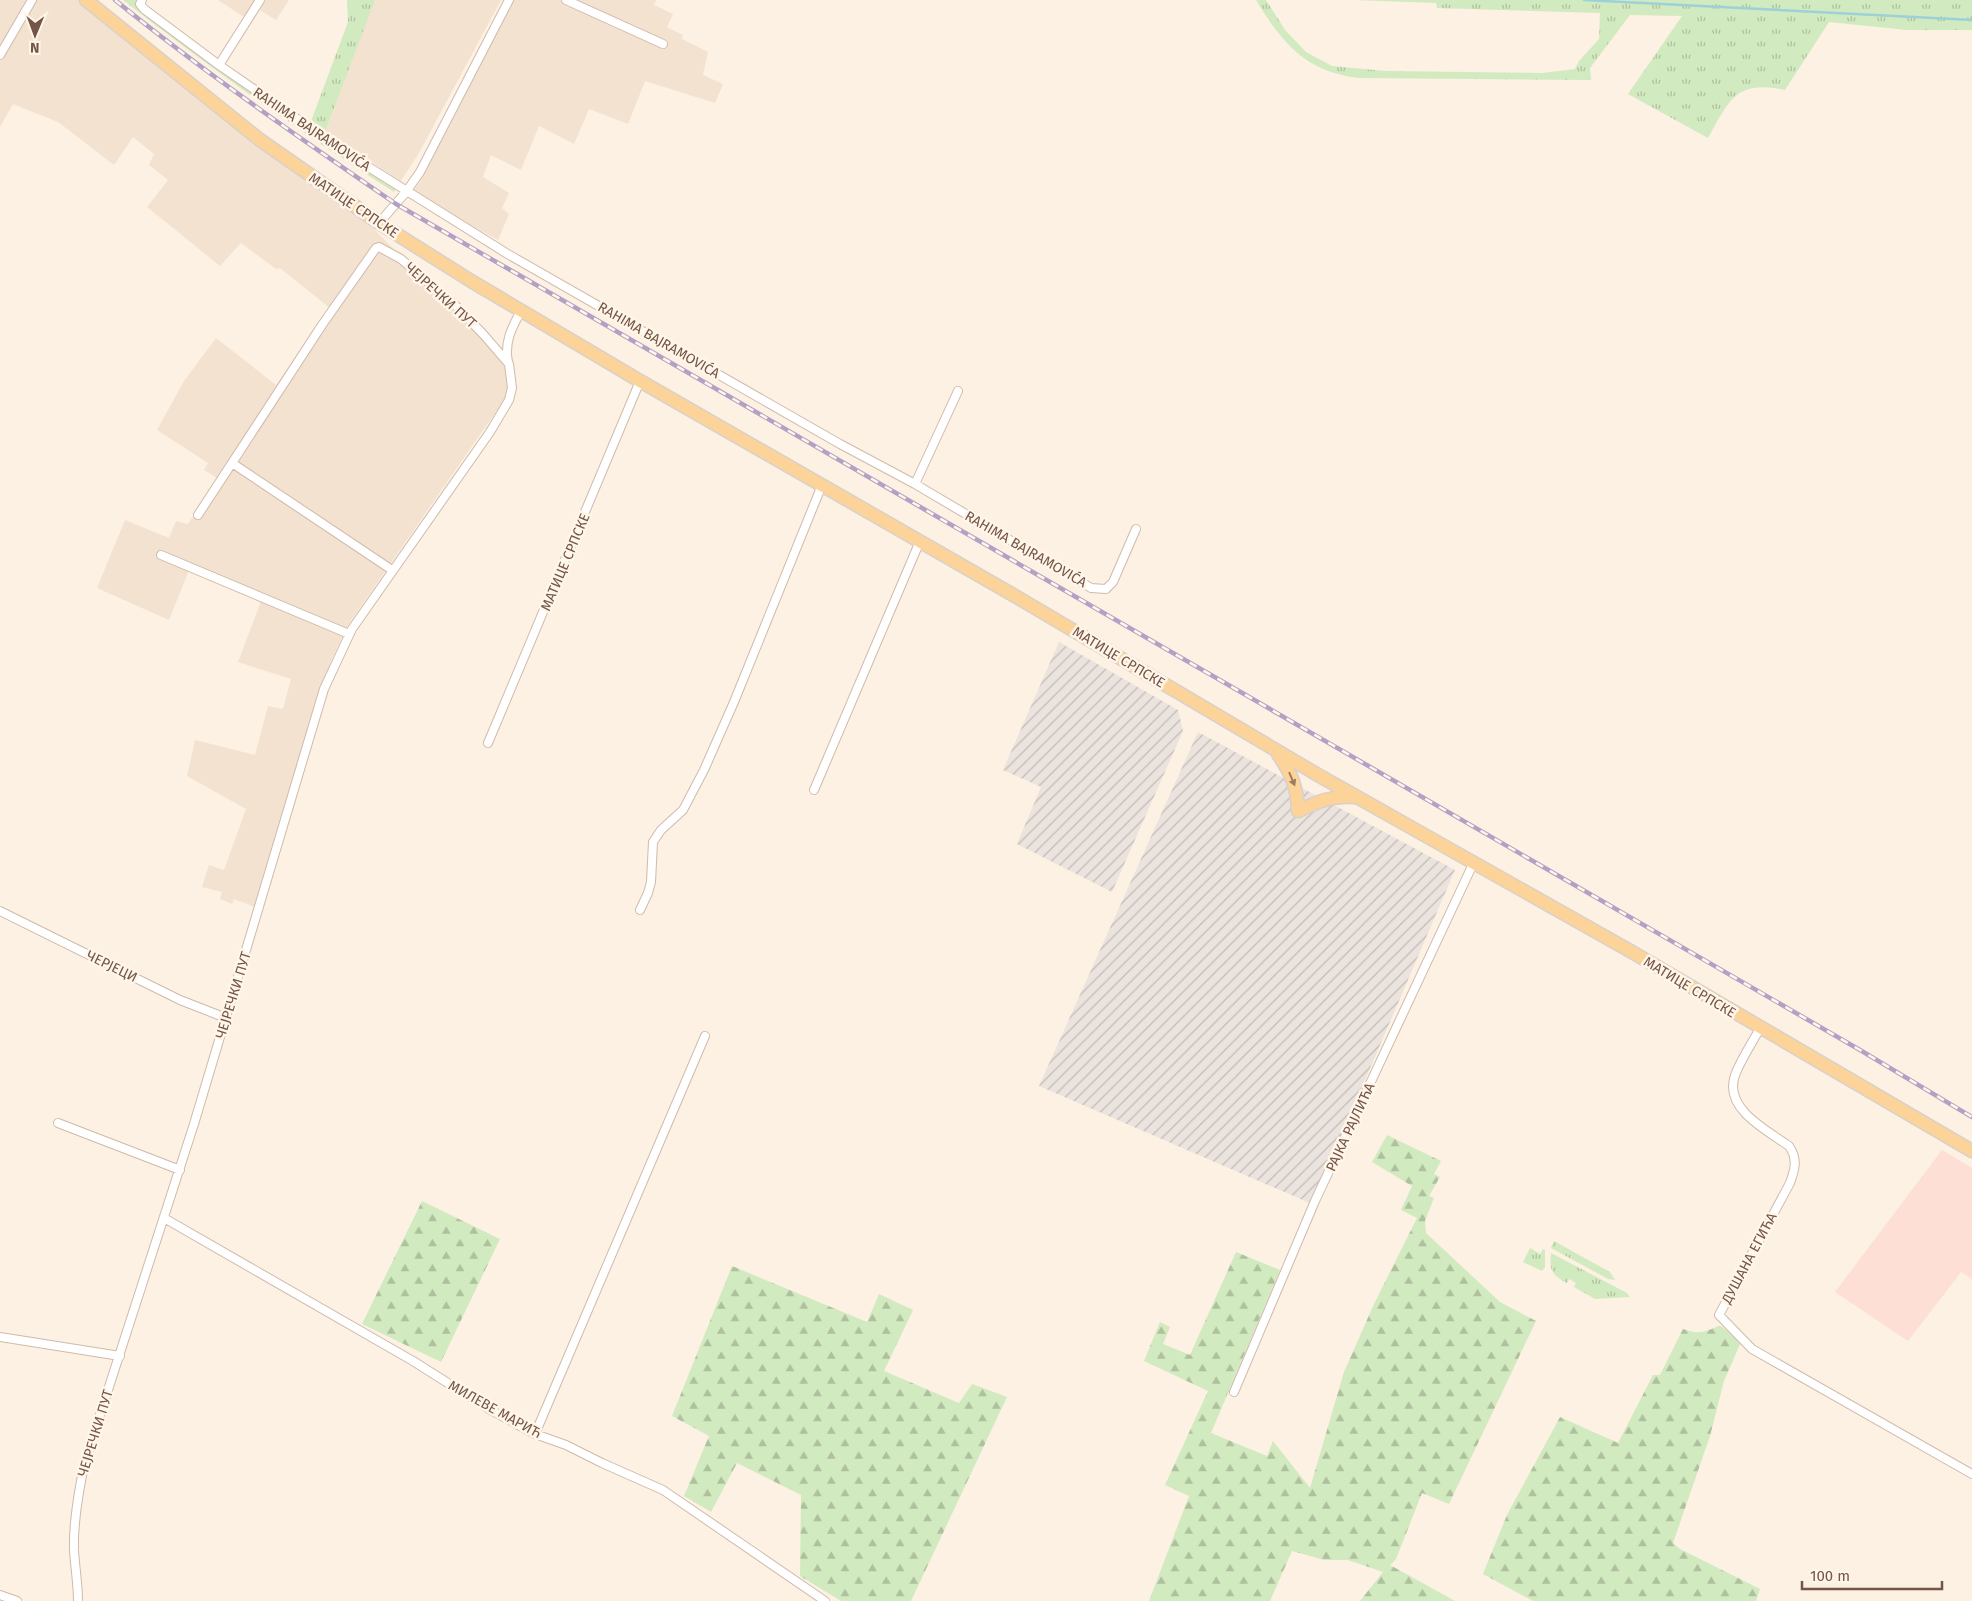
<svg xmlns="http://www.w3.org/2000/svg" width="1972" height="1601" viewBox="0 0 1972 1601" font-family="'Fira Sans',sans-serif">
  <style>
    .residential { fill: #f4e2d0 }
    .commercial { fill: #fddfd5 }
    .industrial { fill: url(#industrial-furrows) }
    .grass { fill: url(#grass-tufts) }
    .forest { fill: url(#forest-firs) }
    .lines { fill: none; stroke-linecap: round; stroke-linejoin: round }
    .stream { stroke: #9cd1d8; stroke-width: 2.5 }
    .minor-casing { stroke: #d0baab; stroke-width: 10 }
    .primary-casing { stroke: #d8d0cc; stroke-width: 15 }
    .minor { stroke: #fff; stroke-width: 8 }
    .primary { stroke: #fcd499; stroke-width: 12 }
    .rail-casing { stroke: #b3a1c5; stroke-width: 4.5 }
    .rail { stroke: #fff5e8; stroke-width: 2.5; stroke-dasharray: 8; stroke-linecap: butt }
    .oneway { fill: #9d7c60 }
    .labels { text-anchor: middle; stroke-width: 5; stroke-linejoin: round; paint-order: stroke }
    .street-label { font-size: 14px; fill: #745648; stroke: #fff5e8 }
  </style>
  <defs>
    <pattern id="industrial-furrows" width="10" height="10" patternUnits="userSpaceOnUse" patternTransform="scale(1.25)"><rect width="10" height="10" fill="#ebe3dd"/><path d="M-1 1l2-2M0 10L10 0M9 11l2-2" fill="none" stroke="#c3bbb5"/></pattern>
    <pattern id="grass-tufts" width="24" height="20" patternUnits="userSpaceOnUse" patternTransform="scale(1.25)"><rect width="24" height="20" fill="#d2eac0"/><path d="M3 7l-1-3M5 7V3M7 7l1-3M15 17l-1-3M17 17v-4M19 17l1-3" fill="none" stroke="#afc09e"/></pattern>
    <pattern id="forest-firs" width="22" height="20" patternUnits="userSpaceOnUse" patternTransform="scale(1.25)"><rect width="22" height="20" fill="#d2eac0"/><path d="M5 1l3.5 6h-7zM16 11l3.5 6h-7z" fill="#afc09e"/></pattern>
  </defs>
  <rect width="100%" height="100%" fill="#fcf1e2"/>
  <!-- residential -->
  <path class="residential" d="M0,0h78l47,38 236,178 150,152v22l-163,235 -17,36 -76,246 -21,-8 -2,5 -12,-5 2,-7 -20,-5 7,-22 15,5 22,-61 -59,-33 8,-36 60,15 13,-49 15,3 8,-30 -53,-17 25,-66 -72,-31 -22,55 -72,-32 28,-68 44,18 7,-17 12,3 29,-46 -13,-8 4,-7 -51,-33 27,-49 32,-43 60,47 54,-77 -50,-40 -4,1 -35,-26 -21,23 -73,-59 21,-27 -19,-15 5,-11 -21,-17 -19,28 -56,-43 -45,-18 -13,23z
    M218,0h37l-11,17z
    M260,0h29l-13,20 -21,-13z
    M374,0h127l-82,153 -18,28 -76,-49z
    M514,0h142l-2,5 19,9 -6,13 16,8 -1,4 26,13 -5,23 20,9 -8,19 -70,-22 -17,43 -39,-15 -15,35 -35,-18 -18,44 -30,-15 -8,22 26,16 -7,15 7,6 -11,26 -86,-47 9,-13z"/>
  <!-- commercial -->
  <path class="commercial" d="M1942,1150l30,18v111l-11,-7 -53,69 -73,-49z"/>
  <!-- industrial -->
  <path class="industrial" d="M1059,642l119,68 5,21 -71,161 -95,-48 24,-57 -38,-17z
    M1198,732l257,138 -143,334 -273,-118z"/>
  <!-- grass -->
  <path class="grass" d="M123,0h19l-2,6 257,180 -3,6c-94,-60 -183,-123 -271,-192z
    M347,0h28l-50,132 -15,-8 38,-102z
    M1256,0h10l19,30 21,22 26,14 53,5 158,2 32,-4 4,-8 20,-22 1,-26 -163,-5 -1,-5 -82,-3h618v30h-65l-78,-8 -44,68c-49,-10 -55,9 -77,48l-80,-44 54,-78 -52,-1 -40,53 1,12 -232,-2c-40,-5 -62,-20 -86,-52 -6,-9 -12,-17 -17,-26z
    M1554,1241l56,31 5,8 -7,-1 -57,-31z
    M1530,1248l10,6 3,-5 2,1v17l-3,4 -19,-9z
    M1551,1253l76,40 3,4 -35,2 -21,-12 2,-4 -7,-4 -2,4c-15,-8 -18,-13 -16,-30z"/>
  <!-- forest -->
  <path class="forest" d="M1387,1135l54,26 -7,13 6,3 -11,19 5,2 -9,23 1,12 74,69 36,19 -87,183 -27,-11 -26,66 -6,6 65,36h-95l23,-29 -35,-12h-24l-32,-9 -22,50h-121l40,-105 -24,-11 43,-94 -64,-30 16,-39 10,5 -7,17 27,11 46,-103 44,18 -69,163 56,23 6,-15 37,47 34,-116 30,-68 43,-86 -16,-8 11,-24 -40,-24z
    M422,1201l78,38 -59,123 -79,-38z
    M732,1266l135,56 12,-28 34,16 -29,61 75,32 13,-19 35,13 -96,204h-70l-41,-25 1,-81 -64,-32 -26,49 -27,-16 25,-60 -37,-20z
    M1718,1326h3l20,16 -17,39 -14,55 -37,107 7,6 80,40 -4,12h-223l-50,-27 24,-59 53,-98 58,26 35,-68h7l23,-46c13,5 22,4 35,-3z"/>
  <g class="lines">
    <!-- stream -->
    <path class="stream" d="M1584,0l388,20"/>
    <!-- minor casing -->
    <g class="minor-casing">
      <path id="minor" d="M142,0l-2,4 4,5 75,56
        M260,0l-41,65 132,91 155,97 334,191 75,40 176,104 15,1 7,-7 23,-53
        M566,0l97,44
        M0,55l32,-55
        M379,223l27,-31 14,-20 89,-172
        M508,362c-4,-20 4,-35 13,-51
        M915,484l43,-93
        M198,515l34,-52
        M161,555l188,79
        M488,743l152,-362
        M814,790l106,-249
        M640,910l8,-17 3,-11 2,-40 8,-12 22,-20 21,-40 30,-68 88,-217
        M0,911l180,89 46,18
        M1760,1028c-7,14 -23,37 -26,51 -8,31 34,52 55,67 9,13 6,23 1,37l-71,132 33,34 220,125
        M58,1123l122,47
        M164,1218l249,143 76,48 46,25 31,11 36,18 61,27 162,111
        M0,1337l120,19
        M1234,1392l81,-191 158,-337
        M535,1434l170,-398
        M0,1595l17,6
        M78,1601c0,-17 -3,-34 -4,-51 -1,-29 5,-61 11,-89l109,-337 130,-435 28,-60 138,-197 19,-32 3,-12 -3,-24 -26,-30 -28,-29 -54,-46 -22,-12 -3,1 -54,77 -90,138 160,107"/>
    </g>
    <!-- primary casing -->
    <g class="primary-casing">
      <path id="primary" d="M86,0l174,140 119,83 92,58 169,100 375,215 303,179 314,177 340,199
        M1278,754c14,21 19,32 20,57 19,-9 35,-16 56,-14"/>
    </g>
    <!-- minor -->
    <use href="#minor" class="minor"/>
    <!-- primary -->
    <use href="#primary" class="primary"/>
    <!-- rail casing -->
    <g class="rail-casing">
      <path id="rail" d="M115,0c90,73 185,138 281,204l1464,846 112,67"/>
    </g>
    <!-- rail -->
    <use href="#rail" class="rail"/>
  </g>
  <!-- one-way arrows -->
  <defs><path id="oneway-solid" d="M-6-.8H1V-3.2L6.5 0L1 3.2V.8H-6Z" transform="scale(1.25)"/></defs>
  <use class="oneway" href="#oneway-solid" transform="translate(1292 779) rotate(67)"/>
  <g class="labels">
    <!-- street labels -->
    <g class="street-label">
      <text transform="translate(312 129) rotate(34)" y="5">RAHIMA BAJRAMOVIĆA</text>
      <text transform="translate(354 205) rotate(34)" y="5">МАТИЦЕ СРПСКЕ</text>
      <text transform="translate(441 295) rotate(42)" y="5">ЧЕЈРЕЧКИ ПУТ</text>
      <text transform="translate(659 340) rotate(30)" y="5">RAHIMA BAJRAMOVIĆA</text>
      <text transform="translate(1026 549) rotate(30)" y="5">RAHIMA BAJRAMOVIĆA</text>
      <text transform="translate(565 562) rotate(-67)" y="5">МАТИЦЕ СРПСКЕ</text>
      <text transform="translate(1119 657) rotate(31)" y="5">МАТИЦЕ СРПСКЕ</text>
      <text transform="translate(112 966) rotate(26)" y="5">ЧЕРЈЕЦИ</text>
      <text transform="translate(1690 987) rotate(31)" y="5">МАТИЦЕ СРПСКЕ</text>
      <text transform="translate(233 995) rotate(-73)" y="5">ЧЕЈРЕЧКИ ПУТ</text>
      <text transform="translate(1350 1127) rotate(-65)" y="5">РАЈКА РАЈЛИЋА</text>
      <text transform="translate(1749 1258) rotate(-62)" y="5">ДУШАНА ЕГИЋА</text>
      <text transform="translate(495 1409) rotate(29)" y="5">МИЛЕВЕ МAРИЋ</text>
      <text transform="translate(95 1433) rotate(-73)" y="5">ЧЕЈРЕЧКИ ПУТ</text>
    </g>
  </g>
  <!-- north arrow -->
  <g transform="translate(35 35) rotate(181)" stroke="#fff5e8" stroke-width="4" paint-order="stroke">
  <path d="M0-4L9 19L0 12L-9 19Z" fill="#745648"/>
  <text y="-8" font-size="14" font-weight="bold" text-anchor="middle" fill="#745648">N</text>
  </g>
  <!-- scale -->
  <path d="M1802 1581v8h140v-8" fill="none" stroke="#745648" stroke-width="2.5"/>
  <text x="1810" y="1581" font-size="15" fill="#745648" stroke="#fff5e8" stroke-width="4" paint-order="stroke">100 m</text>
</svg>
